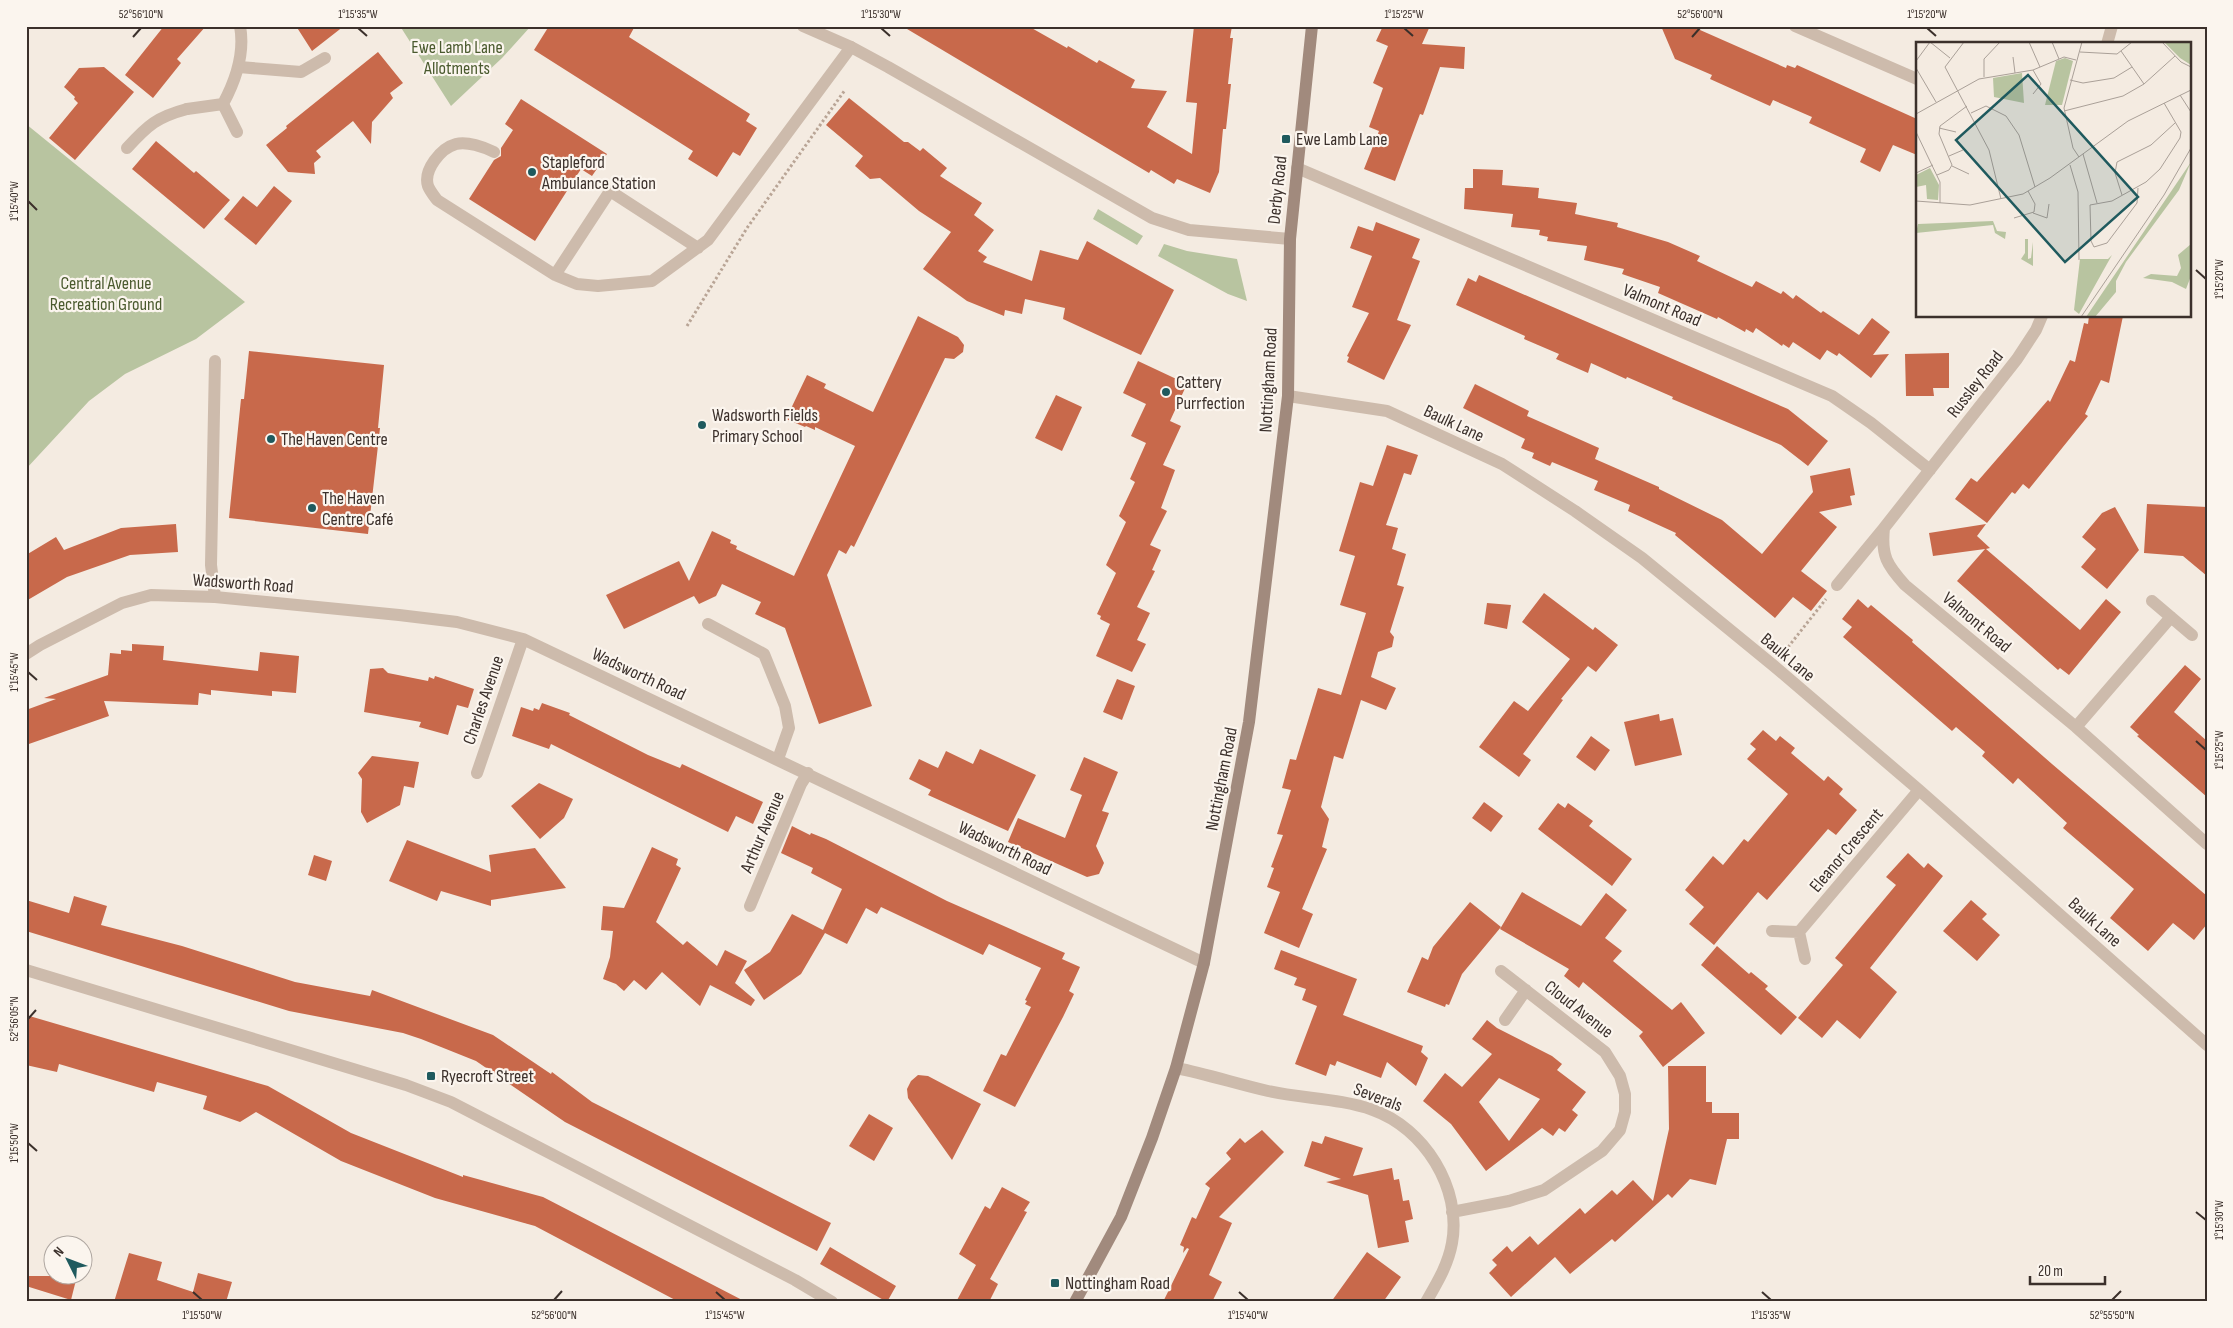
<svg xmlns="http://www.w3.org/2000/svg" width="2233" height="1328" viewBox="0 0 2233 1328" font-family="'Sofia Sans Condensed',sans-serif">
  <style>
    .green { fill: #b8c4a0 }
    .building { fill: #c8694b; fill-rule: evenodd }
    .lines { fill: none; stroke-linecap: round; stroke-linejoin: round }
    .path { stroke: #b9a596; stroke-width: 3; stroke-dasharray: 2.5 2.5; stroke-linecap: butt }
    .service { stroke: #cdbbac; stroke-width: 12 }
    .minor { stroke: #cdbbac; stroke-width: 12 }
    .tertiary { stroke: #cdbbac; stroke-width: 12 }
    .secondary { stroke: #a18a7d; stroke-width: 12 }
    .ticks { fill: none; stroke: #3b302b; stroke-width: 2 }
    .poi-dot { fill: #1f5a5e; stroke: #fbf5ee; stroke-width: 2 }
    .labels { text-anchor: middle; stroke-width: 4.5; stroke-linejoin: round; paint-order: stroke }
    .park-label { font-size: 18px; fill: #4a5a2e; stroke: #fbf5ee }
    .poi-label { font-size: 18px; fill: #3b302b; stroke: #fbf5ee; text-anchor: start }
    .street-label { font-size: 18px; fill: #3b302b; stroke: #fbf5ee }
    .inset-road { fill: none; stroke: #aaa098; stroke-width: 1 }
    .view { fill: #1f5a5e; fill-opacity: 0.15; stroke: #1f5a5e; stroke-width: 2.5 }
    .inset-edge { fill: none; stroke: #3b302b; stroke-width: 2.5 }
    .neatline { fill: none; stroke: #3b302b; stroke-width: 2 }
    .ticks-label { font-size: 12px; text-anchor: middle; fill: #3b302b }
  </style>
  <rect width="100%" height="100%" fill="#f4ebe1"/>
  <!-- green -->
  <path class="green" d="M400,26h131l-29,32 -51,48z
    M26,124l219,178 -49,37 -71,35 -36,27 -63,68z
    M1098,209l45,27 -6,9 -44,-26z
    M1164,244l23,7 50,8 10,42 -19,-7 -70,-38z"/>
  <!-- building -->
  <path class="building" d="M164,26h42l-29,33 4,4 -28,35 -28,-23z
    M296,26h48l-32,25z
    M549,26h86l-6,11 121,77 -4,7 11,7 -17,28 -7,-4 -16,25 -29,-18 5,-8 -159,-101z
    M902,26h126l39,22 1,-2 29,17 2,-3 36,20 -4,8 36,3 -20,36 45,27 5,-51 -11,-1 8,-76h38l-2,12h3l-5,46h3l-5,45h-3l-4,43 -9,21 -33,-14 -3,5 -23,-14 -2,3z
    M1383,26h47l-8,18 43,3 -1,22 -24,-2 -17,48 -3,-1 -25,67 -31,-12 15,-38 -10,-4 14,-39 -10,-5 15,-37 -12,-5z
    M1661,26h30l95,42 1,-3 8,3 2,-3 120,54v36l-24,-10 -13,27 -20,-10 6,-13 -57,-26 3,-6 -39,-17 -3,6 -60,-27 2,-4 -37,-16z
    M378,52l25,31 -13,10 3,5 -21,24 -1,22 -18,-23 -37,30 5,6 -7,6 1,11 -27,-2 -22,-27 21,-17 -1,-2z
    M104,67l30,25 -59,68 -26,-22 29,-35 -4,-4 1,-2 -11,-10 15,-19z
    M849,98l55,44h4l12,9 3,-3 24,20 -7,8 42,27 -8,12 20,15 -16,21 9,6 -4,5 49,19 8,-31 38,10 9,-19 87,49 -33,65 -78,-36 2,-11 -40,-9 -3,15 -17,-4 -1,6 -37,-15 -44,-32 28,-37 -32,-21 -39,-33 -10,1 -15,-13 8,-10 -37,-31z
    M521,99l86,55 -15,22 -11,-7 -46,72 -66,-42 25,-39 7,-4v-8l12,-18 -8,-6z
    M156,141l38,32 2,-2 34,29 -26,29 -72,-60z
    M1473,169l30,1 -1,15 37,3 -1,10 39,5 -2,11 43,9 -1,4 51,15 32,14 -3,5 55,26 4,-6 25,13 2,-3 10,8 3,-4 25,18 2,-2 36,24 13,-17 18,14 -17,23 16,-1 -18,24 -32,-25 -2,3 -10,-6 -7,10 -27,-18 -4,6 -6,-4 -1,2 -26,-18 -3,5 -7,-4 -1,3 -27,-15 -1,2 -59,-26 2,-6 -38,-13 2,-5 -40,-9 3,-14 -40,-5 1,-4 -9,-2 1,-5 -29,-3 2,-13 -49,-5 1,-21h8z
    M274,186l18,15 -36,44 -32,-26 19,-23 14,11z
    M1376,222l44,17 -8,19 8,3 -23,59 14,5 -27,55 -37,-18 2,-5 -2,-1 22,-43 -17,-6 20,-51 -22,-8 8,-22 15,5z
    M1479,275l309,134 40,32 -20,25 -27,-21 -109,-46 1,-2 -46,-20 -1,2 -35,-16 -3,10 -32,-14 3,-5 -35,-15 1,-3 -69,-31 12,-27 8,4z
    M918,316l40,21 6,8 -1,7 -9,7 -9,-1 -91,189 -3,-2 -5,9 -7,-4 -12,25 45,131 -53,18 -34,-96 -30,-14 6,-12 -39,-18 -6,12 -17,8 -5,-8 -70,33 -18,-34 73,-34 10,20 23,-50 19,9 -1,3 7,3 -1,3 58,27 61,-130 -40,-19v3l-9,-4 -1,1 -19,-8 21,-44 19,9 -2,4 49,24z
    M2089,316h34l-14,67 -8,-3 -16,34 3,2 -59,73 -6,-5 -8,10 -3,-2 -25,31 -32,-24 16,-21 6,4 71,-82 2,2 20,-42 5,2 9,-39 4,1z
    M249,351l135,14 -6,63h2l-12,106 -139,-16 12,-119h3z
    M1949,353v35h-16l1,8h-28l-1,-42z
    M1138,361l49,23 -17,37 11,5 -18,39 12,5 -14,38 6,3 -17,34 11,5 -9,20 3,1 -18,36 13,6 -13,27 9,4 -14,28 -36,-16 14,-32 -10,-5 1,-3 -4,-2 19,-41 -10,-8 20,-43 -7,-6 16,-34 -5,-3 16,-36 -15,-7 15,-32 -23,-11z
    M1475,384l54,27 -2,5 72,32 -4,11 64,28v2l63,31 40,34 51,-62 -3,-16 40,-8 5,27 -5,1 2,9 -33,7 18,15 -36,44 26,20 -16,20 -18,-14 -18,21 -100,-83 1,-2 -48,-22 2,-6 -36,-15 4,-9 -46,-19 -2,4 -18,-8 2,-5 -13,-5 4,-9 -62,-31z
    M1056,395l26,12 -20,44 -27,-13z
    M1387,445l31,10 -7,20 -7,-2 -18,52 12,3 -6,21 14,5 -9,31 7,2 -14,45 4,5 -2,10 -14,5 -7,25 25,11 -10,22 -25,-10 -18,59 -9,-3 -13,51 8,12 -7,28 5,2 -25,60 11,5 -14,34 -35,-15 16,-41 -13,-5 7,-19 -3,-1 12,-32 -6,-1 14,-44 -9,-2 8,-29 6,1 22,-72 23,7 25,-82 -26,-8 15,-49 -16,-5 21,-69 13,4z
    M2147,504l60,3v69l-24,-20 -39,-3z
    M2115,507l24,43 -32,39 -26,-22 15,-18 -14,-12 20,-24z
    M176,524l2,28 -48,3 -63,22 -41,24v-46l30,-18 8,13 57,-22z
    M1986,524l-9,12 13,12 -4,1 94,81 26,-31 15,13 -52,63 -9,-7 -2,2 -101,-89 28,-32 -52,7 -4,-23z
    M1544,593l49,37 2,-3 23,18 -22,27 -8,-6 -27,33 2,1 -40,54 8,6 -12,17 -40,-30 35,-46 14,10 42,-52 -48,-37z
    M1858,599l10,9 3,-3 42,35 -1,2 140,122 155,132v28l-13,16 -21,-17 -25,28 -38,-33 24,-29 -71,-61 4,-5 -49,-45 -5,6 -31,-28 3,-4 -29,-25 -4,4 -109,-94 9,-10 -10,-8z
    M1487,603l24,2 -4,24 -23,-5z
    M132,644l32,2 -1,14 95,11 2,-19 39,4 -3,37 -24,-2v5l-61,-6v5l-12,-2 -1,12 -94,-4 5,15 -83,29v-35l30,-11 -12,-1 64,-23 2,-22 11,1v-4l11,1z
    M2185,665l16,14 -27,33 33,29v56l-70,-61 2,-1 -9,-8z
    M383,668l5,5 40,8 1,-4 5,2 1,-3 39,13 -6,19 -11,-3 -9,30 -29,-8 2,-5 -57,-10 6,-43z
    M1117,679l18,7 -13,34 -19,-8z
    M542,703l28,10 -1,2 79,40 32,13 2,-4 81,38 -10,22 -17,-8 -8,16 -177,-88 -2,5 -37,-13 9,-29 12,4 1,-3 5,2z
    M1659,714l1,7 13,-3 9,37 -47,11 -11,-44z
    M1763,730l13,11 4,-5 15,12 -4,5 33,28 4,-5 15,13 -4,5 18,16 -21,25 -8,-6 -61,71 -9,-8 -44,53 -25,-21 15,-17 -19,-17 28,-34 10,9 21,-26 4,3 40,-48 -41,-35 9,-10 -6,-5z
    M1591,736l19,14 -15,21 -19,-14z
    M980,749l56,26 -28,56 -80,-36 3,-5 -22,-11 10,-20 19,9 8,-17 27,13z
    M372,756l47,6 -5,26 -10,-2 -4,19 -33,18 -6,-11 1,-33 -4,-6z
    M1084,757l34,15 -16,39 7,2 -13,33 8,17 -5,11 -12,3 -79,-35 10,-24 47,20 17,-43 -12,-5z
    M539,783l34,16 -9,19 -24,21 -29,-33z
    M1484,802l19,14 -12,16 -19,-14z
    M1558,803l7,5 3,-5 25,18 -4,5 43,33 -20,27 -74,-57z
    M792,826l18,9 1,-2 15,6 121,62 118,52 -3,6 18,8 -11,24 5,3 -11,23 -48,90 -32,-16 18,-37 5,2 25,-49 -6,-3 2,-3 -2,-1 16,-32 -52,-24 -6,11 -102,-48 -4,7 -11,-6 -19,36 -22,-11 -24,41 -37,26 -20,-30 26,-18 22,-38 31,16 19,-41 -31,-16 2,-5 -32,-15z
    M407,840l84,32 -2,-17 46,-7 31,40 -75,12v6l-50,-15 -4,10 -48,-20z
    M652,847l26,12 -2,6 5,3 -25,54 27,23 4,-4 30,25 8,-16 22,11 -12,22 20,17 -4,6 -41,-21 -10,21 -38,-34 -16,18 -12,-10 -10,11 -8,-7 -13,-5 7,-22 3,-26 -12,-1 2,-24 21,2z
    M1908,853l16,15 4,-5 15,13 -73,92 27,24 -37,47 -23,-19 -15,18 -24,-20 45,-53 -8,-7 61,-73 -10,-8z
    M314,855l18,6 -6,20 -18,-6z
    M1522,892l59,34 25,-33 21,17 -22,28 17,13 -9,10 59,49 9,-8 24,31 -42,34 -24,-31 4,-4 -60,-50 -4,6 -15,-12 5,-7 -69,-40z
    M74,896l33,10 -6,19 81,21 113,36 75,14 2,-6 121,45 58,39 1,-2 40,30 239,121 -14,28 -252,-129 -89,-61 -55,-22 -18,-6 -114,-22 -263,-80v-31l43,13z
    M1971,900l16,14 -5,5 18,16 -23,26 -34,-30z
    M1470,902l31,25 -39,47 -13,31 -3,-1 -1,3 -38,-15 15,-35 6,3 5,-13z
    M1717,946l32,28 2,-2 17,14 -3,3 32,28 -16,18 -80,-70z
    M1281,950l76,29 -14,36 80,31 -2,6 7,6 -12,28 -29,-24 -6,16 -44,-17 -2,5 -5,-2 -4,12 -31,-12 22,-58 -15,-6 4,-11 -12,-4 3,-7 -23,-9z
    M26,1015l242,71 83,47 112,44v-2l80,22 203,105h-67l-144,-76 -100,-28 -94,-37 -85,-49 -16,10 -37,-13 4,-13 -50,-14 -3,10 -95,-28 -2,8 -31,-7z
    M1487,1020l10,8 55,28 10,8 -5,6 29,22 -14,18 6,5 -13,17 -6,-4 -6,8 -11,-8 -56,43 -35,-47 -28,-23 22,-28 17,14 30,-33 -20,-15zM1499,1078l41,21 -31,42 -30,-39z
    M1668,1066h38v36h6v11h27v26h-12l-11,46 -26,-6 -18,19 -4,-4 -53,48 -3,-3 -42,35 -15,-17 -44,40 -22,-24 8,-8 -5,-5 15,-14 5,6 18,-16 8,9 42,-37 5,6 27,-24 5,5 16,-15 20,21 16,-72z
    M918,1075l10,1 53,28 -29,56 -44,-62 -1,-9 4,-8z
    M869,1114l24,14 -19,33 -25,-15z
    M1262,1130l22,22 -65,65 13,6 -23,52 13,7 -10,20h-49l26,-53 -2,-1 -4,5 1,-6 -4,-2 12,-28 4,2 14,-31 -5,-4 26,-25 -5,-6 14,-15 5,5z
    M1325,1136l38,12 -10,28 39,-8 2,12 5,-1 4,22 6,-1 4,19 -8,2 4,21 -31,6 -10,-53 -42,-13 15,-3 -37,-13 8,-25 10,3z
    M1002,1187l28,15 -6,9 3,1 -37,67 8,5 -9,18h-33l20,-37 -17,-11 26,-48 5,3z
    M830,1247l66,39 -9,16 -67,-38z
    M1367,1252l34,25 -18,25h-52z
    M129,1253l33,9 -5,18 36,12 5,-19 34,9 -6,20h-112z
    M26,1276h51l-6,24 -45,-14z"/>
  <g class="lines">
    <!-- path -->
    <path class="path" d="M687,326l60,-98 98,-138
      M1785,651l41,-52"/>
    <!-- service -->
    <path class="service" d="M239,67l62,5 24,-14
      M127,148c21,-23 30,-31 60,-39
      M494,152c-10,-5 -27,-11 -38,-8 -15,4 -33,26 -28,42 2,5 6,10 9,14l118,75
      M698,248l-88,-57 -55,84 22,9 21,2 54,-5 56,-41 143,-193
      M215,361l-4,204 4,32
      M708,624l56,30 21,52 4,22 -11,31"/>
    <!-- minor -->
    <path class="minor" d="M1795,26l122,53
      M2107,44l5,-18
      M187,109l36,-5
      M237,132l-14,-28c13,-24 22,-51 17,-78
      M1297,168l535,228 39,27 59,47
      M2042,316l-6,14 -19,29 -133,169c-3,28 3,37 21,57l171,142 131,117
      M1288,396l99,15 115,53 73,47 67,47 132,108 145,124 288,255
      M1837,585l47,-57
      M2152,601l40,34
      M26,654l14,-9 82,-42 29,-8 64,2 184,18 58,7 66,17 681,324
      M2076,727l95,-110
      M477,773l46,-134
      M750,906l51,-122 7,-11
      M1772,931l27,1 6,27
      M1799,932l120,-142
      M26,970l380,115 45,17 344,178 37,22
      M1505,1020l21,-30
      M1176,1068c31,6 61,16 92,23 35,8 71,7 105,19 51,18 89,78 79,133 -4,22 -15,40 -26,59
      M1452,1212l57,-11 35,-11 58,-39 18,-21 5,-18v-18l-5,-18 -15,-24 -104,-81"/>
    <!-- tertiary -->
    <path class="tertiary" d="M803,26l48,21 37,20 264,151 37,12 101,9"/>
    <!-- secondary -->
    <path class="secondary" d="M1075,1302l46,-85 31,-79 24,-70 28,-105 45,-241 39,-326 2,-157 22,-213"/>
  </g>
  <!-- ticks -->
  <path class="ticks" d="M358,28l9,8M881,28l9,8M1404,28l9,8M1927,28l9,8M133,37l8,-9M1692,37l8,-9M28,201l9,9M2196,270l10,9M28,672l9,8M2196,741l10,9M28,1019l8,-9M28,1143l9,8M2196,1212l10,8M193,1292l9,8M716,1292l9,8M1239,1292l9,8M1762,1292l9,8M554,1300l8,-9M2112,1300l9,-9"/>
  <!-- markers -->
  <g class="poi-dot">
    <rect x="1281" y="134" width="10" height="10" rx="2.5"/>
    <circle cx="532" cy="172" r="5"/>
    <circle cx="1166" cy="392" r="5"/>
    <circle cx="702" cy="425" r="5"/>
    <circle cx="271" cy="439" r="5"/>
    <circle cx="312" cy="508" r="5"/>
    <rect x="426" y="1071" width="10" height="10" rx="2.5"/>
    <rect x="1050" y="1278" width="10" height="10" rx="2.5"/>
  </g>
  <g class="labels">
    <!-- park labels -->
    <g class="park-label">
      <text x="457" y="53">Ewe Lamb Lane<tspan x="457" dy="21">Allotments</tspan></text>
      <text x="106" y="289">Central Avenue<tspan x="106" dy="21">Recreation Ground</tspan></text>
    </g>
    <!-- poi labels -->
    <g class="poi-label">
      <text x="1296" y="145">Ewe Lamb Lane</text>
      <text x="542" y="168">Stapleford<tspan x="542" dy="21">Ambulance Station</tspan></text>
      <text x="1176" y="388">Cattery<tspan x="1176" dy="21">Purrfection</tspan></text>
      <text x="712" y="421">Wadsworth Fields<tspan x="712" dy="21">Primary School</tspan></text>
      <text x="281" y="445">The Haven Centre</text>
      <text x="322" y="504">The Haven<tspan x="322" dy="21">Centre Café</tspan></text>
      <text x="441" y="1082">Ryecroft Street</text>
      <text x="1065" y="1289">Nottingham Road</text>
    </g>
    <!-- street labels -->
    <g class="street-label">
      <text transform="translate(1277 190) rotate(-84)" y="6">Derby Road</text>
      <text transform="translate(1662 305) rotate(23)" y="6">Valmont Road</text>
      <text transform="translate(1268 380) rotate(-87)" y="6">Nottingham Road</text>
      <text transform="translate(1975 384) rotate(-52)" y="6">Russley Road</text>
      <text transform="translate(1454 423) rotate(25)" y="6">Baulk Lane</text>
      <text transform="translate(243 583) rotate(4)" y="6">Wadsworth Road</text>
      <text transform="translate(1977 622) rotate(40)" y="6">Valmont Road</text>
      <text transform="translate(1788 657) rotate(40)" y="6">Baulk Lane</text>
      <text transform="translate(639 674) rotate(25)" y="6">Wadsworth Road</text>
      <text transform="translate(483 700) rotate(-71)" y="6">Charles Avenue</text>
      <text transform="translate(1221 779) rotate(-79)" y="6">Nottingham Road</text>
      <text transform="translate(762 832) rotate(-67)" y="6">Arthur Avenue</text>
      <text transform="translate(1005 848) rotate(26)" y="6">Wadsworth Road</text>
      <text transform="translate(1846 850) rotate(-50)" y="6">Eleanor Crescent</text>
      <text transform="translate(2095 922) rotate(42)" y="6">Baulk Lane</text>
      <text transform="translate(1579 1009) rotate(38)" y="6">Cloud Avenue</text>
      <text transform="translate(1378 1097) rotate(21)" y="6">Severals</text>
    </g>
  </g>
  <!-- overview -->
  <g transform="translate(1916 42)">
    <rect width="275" height="275" fill="#f4ebe1"/>
    <path d="M248,0h27v23l-11,-7zM149,16l8,3 -11,44h-17l11,-44zM106,31l2,30 -30,-6 -1,-19zM275,120l-12,28 -53,72 -10,19v11l-21,25h-9zM14,126l9,17 -1,15 -11,-1 -1,-14 -10,2v-12zM77,179l4,10 9,1 -1,7 -10,-6 -2,-8 -77,8 2,-9zM109,197h3v20l3,-1 2,-16v24l-12,-7 4,-6zM275,202v32l-5,13 -14,-7 -29,-4 8,-4 26,2 4,-8 -3,-13zM196,213l-33,59 -5,-4 6,-51h28z" fill="#b8c4a0"/>
    <path class="inset-road" d="M14,0l20,16M48,0l-19,25 44,83 12,49M113,0l11,25M136,0l7,17M246,0l19,20 10,5M205,9l23,33M164,10l37,2 15,-12M97,15l2,16M0,19l14,-19M0,26l20,34M68,35v-18l16,-17M154,38l13,3 31,-5 18,-11M117,52l8,-10 -8,-14M264,53l11,17M148,69l59,-15 21,-12 31,-28M55,71l15,-7 20,10 13,19 16,52M0,72l63,-35 54,-9 31,-13 12,3M23,86l17,4M0,90l24,50v21M167,112l14,49M33,114l14,-6M163,115l-6,-9 -9,-40 18,-66M154,123l8,27 1,68M36,124l17,8M0,131l17,-8M21,133l12,-5 3,-5 -13,-31 1,-8 27,-20M222,146l-1,15 -30,40 -13,4 -3,-6 -1,-36 22,-4 34,-19 14,-13 20,-31 1,-6 -17,-29M206,153l-7,-22 2,-11 34,-17 24,-22M0,159l54,4 53,-11 27,-16 78,-57 63,-31M117,171l14,5 2,-14M98,176l20,-6 1,-8 -7,-13M165,275l83,-122 27,-47"/>
    <path class="view" d="M112,33l110,122 -73,65 -109,-122z"/>
    <rect width="275" height="275" class="inset-edge"/>
  </g>
  <!-- border -->
  <rect width="2233" height="1328" fill="none" stroke="#fbf5ee" stroke-width="55"/>
  <!-- north arrow -->
  <g transform="translate(68 1260) rotate(312)"><circle r="24" fill="#fbf5ee" stroke="#aea6a0"/>
  <path d="M0-4L9 19L0 12L-9 19Z" fill="#1f5a5e"/>
  <text y="-8" font-size="14" font-weight="bold" text-anchor="middle" fill="#3b302b">N</text>
  </g>
  <!-- scale -->
  <path d="M2030 1276v8h75v-8" fill="none" stroke="#3b302b" stroke-width="2.5"/>
  <text x="2038" y="1276" font-size="15" fill="#3b302b" stroke="#fbf5ee" stroke-width="4" paint-order="stroke">20 m</text>
  <rect x="28" y="28" width="2178" height="1272" class="neatline"/>
  <g class="ticks-label">
    <text x="141" y="18">52°56'10"N</text>
    <text x="358" y="18">1°15'35"W</text>
    <text x="881" y="18">1°15'30"W</text>
    <text x="1404" y="18">1°15'25"W</text>
    <text x="1700" y="18">52°56'00"N</text>
    <text x="1927" y="18">1°15'20"W</text>
    <text transform="translate(14 201) rotate(-90)" y="4">1°15'40"W</text>
    <text transform="translate(2219 279) rotate(-90)" y="4">1°15'20"W</text>
    <text transform="translate(14 672) rotate(-90)" y="4">1°15'45"W</text>
    <text transform="translate(2219 750) rotate(-90)" y="4">1°15'25"W</text>
    <text transform="translate(14 1019) rotate(-90)" y="4">52°56'05"N</text>
    <text transform="translate(14 1143) rotate(-90)" y="4">1°15'50"W</text>
    <text transform="translate(2219 1220) rotate(-90)" y="4">1°15'30"W</text>
    <text x="202" y="1319">1°15'50"W</text>
    <text x="554" y="1319">52°56'00"N</text>
    <text x="725" y="1319">1°15'45"W</text>
    <text x="1248" y="1319">1°15'40"W</text>
    <text x="1771" y="1319">1°15'35"W</text>
    <text x="2112" y="1319">52°55'50"N</text>
  </g>
</svg>
